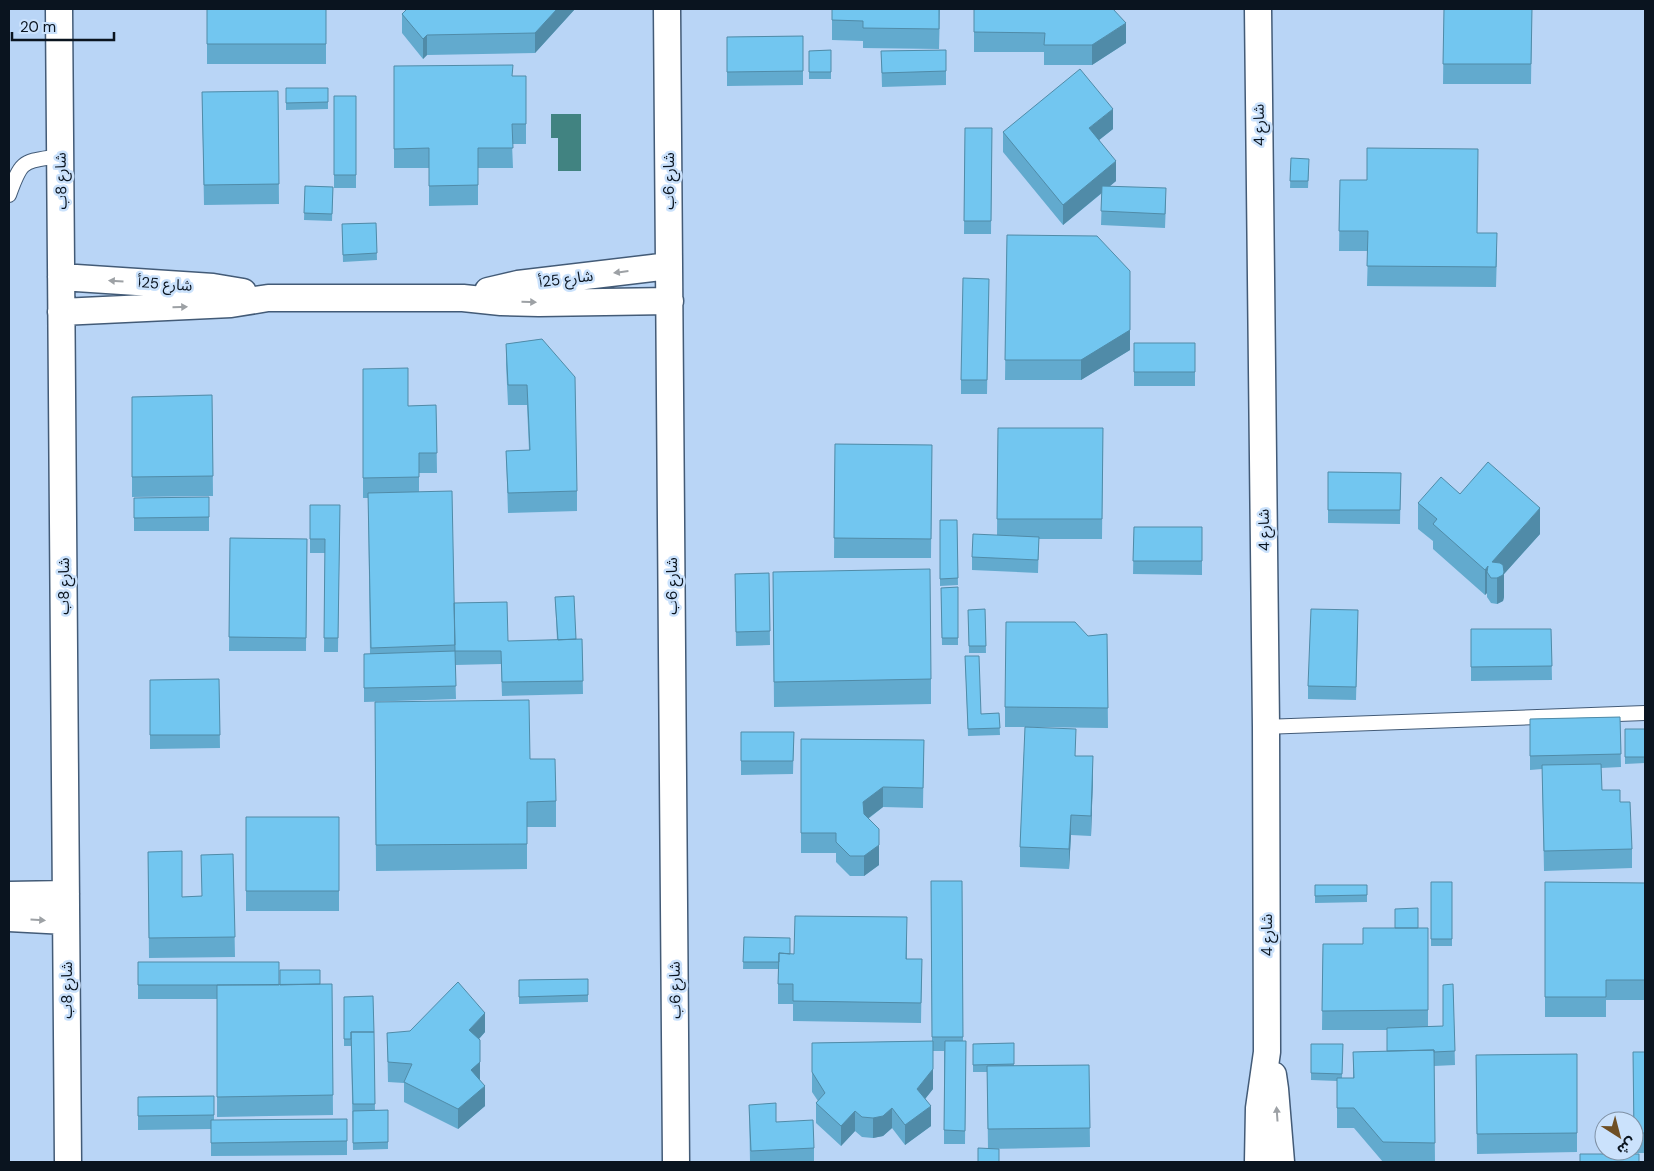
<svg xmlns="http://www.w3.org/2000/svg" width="1654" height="1171" viewBox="0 0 1654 1171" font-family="'DM Sans','Noto Sans Arabic',sans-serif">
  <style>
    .water { fill: #418381 }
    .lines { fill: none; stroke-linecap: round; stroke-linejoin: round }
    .lane-casing { stroke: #435b77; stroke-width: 16 }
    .street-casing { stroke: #435b77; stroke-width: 29 }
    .lane { stroke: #fff; stroke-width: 14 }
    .street { stroke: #fff; stroke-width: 26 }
    .wall { fill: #62aace }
    .shaded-wall { fill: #508ba8 }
    .building { fill: #72c6f0; stroke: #508ba8 }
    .oneway { fill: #9da1a5 }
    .labels { text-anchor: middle; stroke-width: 5; stroke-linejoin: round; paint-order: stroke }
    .street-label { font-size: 15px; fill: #0a141f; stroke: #cbe2fc }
  </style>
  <rect width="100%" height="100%" fill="#b9d5f6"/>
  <!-- water -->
  <path class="water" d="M551,114h30v57h-23v-33h-7z"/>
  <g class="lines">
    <!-- lane casing -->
    <g class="lane-casing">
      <path id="lane" d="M9,195c13,-37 14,-33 51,-39
        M1266,727l379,-14"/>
    </g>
    <!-- street casing -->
    <g class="street-casing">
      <path id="street" d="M59,9l9,1153
        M667,9l9,1153
        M1258,9l8,718 1,325 -8,56 -1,54
        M61,277l152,10 30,5
        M488,291l30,-7 151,-18
        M61,312l170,-8 37,-6h195l38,4 38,1 131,-2
        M9,895l57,-1
        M9,918l57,3
        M1273,1075l2,14 6,73"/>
    </g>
    <!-- lane -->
    <use href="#lane" class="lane"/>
    <!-- street -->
    <use href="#street" class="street"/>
  </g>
  <!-- wall -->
  <path class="wall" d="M207,9h119v55h-119z
    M407,9h168l-40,44 -108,2 -4,4 -21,-26v-19z
    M832,9h108l-1,40 -76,-1v-7l-31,-1z
    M974,9l152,34 -34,22h-48v-13h-70z
    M1444,9h88l-1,75h-88z
    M803,36v49l-76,1v-49z
    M831,50v29h-22v-28z
    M946,50v35l-64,2 -1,-36z
    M394,66l119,10h13v68h-14l1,24h-35v37l-49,1v-38h-35z
    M286,88h42v21l-42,1z
    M278,91l1,113 -75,1 -2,-113z
    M334,96h22v92h-22z
    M965,128h27l-1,106h-27z
    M1113,129l-14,11 17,41 -6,5 56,16 -1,26 -64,-3 1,-32 -39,32 -60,-73v-20z
    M1291,158l18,8 -1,22h-18z
    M1340,180l137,53 20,20 -1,34 -129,-1 1,-35h-29z
    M305,186l28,1 -1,34 -28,-1z
    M376,223l1,37 -34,2 -1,-38z
    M1007,235l123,115 -49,30h-76z
    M989,279l-2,115h-26v-14z
    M542,339l35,152v20l-69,2 -2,-62 23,-1 -2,-45h-19l-2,-41v-20z
    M1134,343h61v43h-61z
    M363,369l45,37 28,-1 1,68h-18v19l35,125 54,24 49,-1 -2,-43 21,42h6l1,55 -81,2 -1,-32 -46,1 1,34 -92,3v-48h6l-2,-156h-5z
    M212,395l1,101 -81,1v-100z
    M998,428h105l-1,111h-63l-1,34 -66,-3v-13l25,-22z
    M835,444l97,1 -1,113h-97z
    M1328,472l73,1 -1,51 -72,-1z
    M1460,494l80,40 -36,40v23l-1,4 -6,3 -6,-1 -4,-6v-4l-2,2 -52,-46v-8l-15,-12v-26z
    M209,497v34h-75v-33z
    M310,505h30l-2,147h-14l1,-99h-15z
    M940,520h17l1,65 -18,1z
    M1134,527h68v48l-69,-1z
    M230,538l77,1 -1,112h-77z
    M773,572l158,107v25l-157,3z
    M769,573l1,72 -34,1 -1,-72z
    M958,587v58h-16l-1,-57z
    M985,609l1,44h-17l-1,-43z
    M1358,624l-2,76 -48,-1v-13z
    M1471,629h80l1,51 -81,1z
    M1107,634l1,94 -77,-1 45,29 17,20 -2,60 -20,-1 -2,34 -49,-2v-20l5,-120h-20v-20l83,-71z
    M965,656l16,58 18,-1 1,22 -32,1z
    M219,679l1,69 -70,1v-69z
    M375,702l155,57 26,42v26h-29v42l-151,2z
    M1620,717l1,50 -20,1 1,22 18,12 12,47v19l-88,3 -2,-102 -12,1v-51z
    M1625,729h20v34l-20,1z
    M741,732h53l-1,42 -52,1z
    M801,739l123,1 -1,68 -40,-1 -15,12 11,46 -15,11h-14l-14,-14v-9h-35z
    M246,817h93v94h-93z
    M148,852l34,45 20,-1 31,-42 2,103 -86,1z
    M931,881h31l1,160h3l-1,103h-21v-93h-11v38l-8,10 6,27 -26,19 -13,-17 -9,8 -10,2 -11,-1 -7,-6 -14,15 -25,-23v-20l2,-2 -6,-9v-49l120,-2z
    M1431,882h21v64h-21z
    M1545,882l100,1v117h-39v17h-61z
    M1315,885h52v17l-52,1z
    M1418,928h10v98h15l10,-42 2,81 -21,1 1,96h-52l-29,-34h-17v-47l-26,-1v-36h32l-1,34h11v-26l34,-1v-21h-65l1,-86h40z
    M744,937l46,17h4l113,-17v22h15l-1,64 -128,-2v-17h-15v-35h-35z
    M138,962l141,23 53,-1 1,131 -116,2v-118h-79z
    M588,979v23l-69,2v-24z
    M373,996l2,114h13v39l-35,1 -2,-104h-7v-49z
    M485,1032l-6,7 1,41 5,26 -27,23 -54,-27v-19l-16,-1 -1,-49z
    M1014,1043v23l75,-1 1,82 -102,2 -1,-77h-14v-28z
    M1633,1052h12v101h-11z
    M1577,1054v98l-100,2 -1,-99z
    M214,1096v24l133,-1v36l-136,1v-27l-73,1v-33z
    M749,1105l27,17 38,26v14h-64z"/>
  <!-- shaded-wall -->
  <path class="shaded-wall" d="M557,9h18l-40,44v-20z
    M1126,23v20l-34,22v-20z
    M427,35v20l-4,4v-20z
    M1113,109v20l-24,19v-20z
    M1116,161v20l-53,44v-20z
    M1130,271v79l-49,30v-20z
    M1540,508v26l-36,40v23l-1,4 -6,3v-26l-5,-16z
    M1488,566l-1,6v21l-2,2v-25z
    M1093,756v20l-2,60v-20z
    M883,787v20l-20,15v-20z
    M1071,815v20l-2,34v-20z
    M879,845v20l-15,11v-20z
    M485,1013v19l-16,18v-20z
    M480,1040v42l-9,-12z
    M933,1069v20l-16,20v-20z
    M485,1086v20l-27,23v-20z
    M931,1106v20l-26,19v-20z
    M892,1108v20l-9,8 -10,2v-20z
    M855,1111v20l-14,15v-20z"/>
  <!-- building -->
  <path class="building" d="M207,9h119v35h-119z
    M407,9h150l-22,24 -108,2 -4,4 -21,-25z
    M832,9h107v20l-76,-1v-7l-31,-1z
    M974,9h139l13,14 -34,22h-48l1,-12 -71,-1z
    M1444,9h88l-1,55h-88z
    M803,36v35l-76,1v-35z
    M831,50v22h-22v-21z
    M946,50v21l-64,2 -1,-22z
    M513,65l-1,11h14v48h-14l1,24h-35v37l-49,1v-38l-35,1v-83z
    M1080,69l33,40 -24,19 27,33 -53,44 -60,-73z
    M286,88h42v14l-42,1z
    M278,91l1,93 -75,1 -2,-93z
    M334,96h22v79h-22z
    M965,128h27l-1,93h-27z
    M1367,148l111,1 -1,84h20l-1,34 -129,-1 1,-35h-29l1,-51h27z
    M1291,158l18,1 -1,22h-18z
    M305,186l28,1 -1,27 -28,-1z
    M1102,186l64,2 -1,26 -64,-3z
    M376,223l1,30 -34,2 -1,-31z
    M1007,235l90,1 33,35v59l-49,30h-76z
    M963,278l26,1 -2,101h-26z
    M542,339l33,38 2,114 -69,2 -2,-42 24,-1 -3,-65h-19l-2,-41z
    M1134,343h61v29h-61z
    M408,368v38l28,-1 1,48h-18v24l-56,1v-109z
    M212,395l1,81 -81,1v-80z
    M998,428h105l-1,91h-105z
    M835,444l97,1 -1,94 -97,-1z
    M1488,462l52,46 -48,54 8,1 3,2 1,7 -1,3 -6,3h-6l-4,-6 1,-6 -3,4 -52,-46 4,-5 -19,-16 23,-26 19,17z
    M1328,472l73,1 -1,37h-72z
    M452,491l3,154 -84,3 -3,-155z
    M209,497v20l-75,1v-20z
    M310,505h30l-2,133h-14l1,-99h-15z
    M940,520h17l1,58 -18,1z
    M1134,527h68v34h-69z
    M973,534l66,3 -1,23 -66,-3z
    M230,538l77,1 -1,99 -77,-1z
    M930,569l1,110 -157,3 -1,-110z
    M769,573l1,58 -34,1 -1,-58z
    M958,587v51h-16l-1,-50z
    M574,596l2,43 -18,1 -3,-43z
    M507,602l1,39 74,-2 1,42 -81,1 -1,-31h-46l1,35 -92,2v-34l91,-3 -1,-48z
    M985,609l1,37h-17l-1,-36z
    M1311,609l47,1 -2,77 -48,-1z
    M1006,622h69l13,14 19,-2 1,74 -103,-1z
    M1471,629h80l1,37 -81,1z
    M965,656h14l2,58 18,-1 1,15 -32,1z
    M219,679l1,56h-70v-55z
    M529,700l1,59h25l1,42 -29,1v42l-151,1 -1,-143z
    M1620,717l1,37 -91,2v-37z
    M1025,727l51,2 -1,27h18l-2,60 -20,-1 -2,34 -49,-2z
    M1625,729h20v28h-20z
    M741,732h53l-1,29h-52z
    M801,739l123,1 -1,48 -40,-1 -20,15 1,12 15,15v16l-15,11h-14l-14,-14v-9h-35z
    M1601,764l1,26h18v12h10l2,47 -88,2 -2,-86z
    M246,817h93v74h-93z
    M182,851v46l20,-1 -1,-41 32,-1 2,83 -86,1 -1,-86z
    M931,881h31l1,156h-31z
    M1431,882h21v57h-21z
    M1545,882l100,1v97h-39v17h-61z
    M1315,885h52v10l-52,1z
    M1418,908v20h-23v-19z
    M795,916l112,1 -1,42h16l-1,44 -128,-2v-17h-15l1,-31 15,1z
    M1363,928h65v82l-106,1 1,-67h40z
    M744,937l46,1v16l-11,-1v9h-36z
    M138,962h141v23h-141z
    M280,970h40v14l-40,1z
    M588,979v16l-69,2v-17z
    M458,982l27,31 -16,17 11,10v22l-9,8 14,16 -27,23 -54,-27 8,-18 -24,-2 -1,-29 23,-2z
    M332,984l1,111 -116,2v-112z
    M1453,984l2,67 -21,1v-2l-47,1v-23l56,-2v-41z
    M373,996l1,36h-23v7h-7v-42z
    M351,1032h23l1,72h-22z
    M933,1041v28l-16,20 14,17 -26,19 -13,-17 -9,8 -10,2 -11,-1 -7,-6 -14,15 -25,-23 9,-10 -13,-21v-29z
    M945,1041h21l-1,90 -21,-1z
    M1014,1043v21l-41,1v-21z
    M1311,1044h32l-1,30 -31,-1z
    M1434,1050l1,93 -52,-1 -29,-34h-17v-30h17l-1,-26z
    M1633,1052h12v81h-11z
    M1577,1054v79l-100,1 -1,-79z
    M1089,1065l1,63 -102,1 -1,-63z
    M214,1096v19l-76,1v-19z
    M776,1103v19l37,-2 1,28 -63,3 -2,-46z
    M388,1110v32l-35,1v-32z
    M347,1119v22l-136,2v-23z
    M978,1148l21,1v13h-21z
    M1580,1154h59v8h-59z"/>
  <!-- one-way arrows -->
  <defs><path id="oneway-solid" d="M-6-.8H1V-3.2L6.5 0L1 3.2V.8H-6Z" transform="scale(1.25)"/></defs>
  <g class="oneway">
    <use href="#oneway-solid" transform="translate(621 272) rotate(173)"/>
    <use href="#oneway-solid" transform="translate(116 281) rotate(-176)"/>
    <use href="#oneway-solid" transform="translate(529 302) rotate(1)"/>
    <use href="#oneway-solid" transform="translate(180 307) rotate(-2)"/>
    <use href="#oneway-solid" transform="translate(38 920) rotate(3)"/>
    <use href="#oneway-solid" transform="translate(1277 1114) rotate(-94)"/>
  </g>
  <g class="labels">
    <!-- street labels -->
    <g class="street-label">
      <text transform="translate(1259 125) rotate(-91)" y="5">شارع 4</text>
      <text transform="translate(61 181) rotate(-91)" y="5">شارع 8ب</text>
      <text transform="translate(669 181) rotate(-90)" y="5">شارع 6ب</text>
      <text transform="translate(566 279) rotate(-7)" y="5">شارع 25أ</text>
      <text transform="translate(165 284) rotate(4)" y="5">شارع 25أ</text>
      <text transform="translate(1264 530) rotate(-91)" y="5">شارع 4</text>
      <text transform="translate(64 586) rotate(-90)" y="5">شارع 8ب</text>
      <text transform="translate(672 586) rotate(-90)" y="5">شارع 6ب</text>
      <text transform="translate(1267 935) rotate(-90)" y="5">شارع 4</text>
      <text transform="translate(67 990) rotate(-90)" y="5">شارع 8ب</text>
      <text transform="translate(675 990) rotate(-91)" y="5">شارع 6ب</text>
    </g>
  </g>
  <!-- border -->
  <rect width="1654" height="1171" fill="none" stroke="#0a141f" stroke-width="20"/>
  <!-- north arrow -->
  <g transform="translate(1619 1136) rotate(144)"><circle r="24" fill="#cbe2fc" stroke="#7e90a4"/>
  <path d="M0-4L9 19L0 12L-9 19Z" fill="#6e4f25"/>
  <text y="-8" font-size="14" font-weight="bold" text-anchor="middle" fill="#0a141f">ش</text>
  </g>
  <!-- scale -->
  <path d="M12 32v8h102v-8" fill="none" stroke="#0a141f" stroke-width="2.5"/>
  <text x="20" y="32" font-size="15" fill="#0a141f" stroke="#cbe2fc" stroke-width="4" paint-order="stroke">20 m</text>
</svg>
